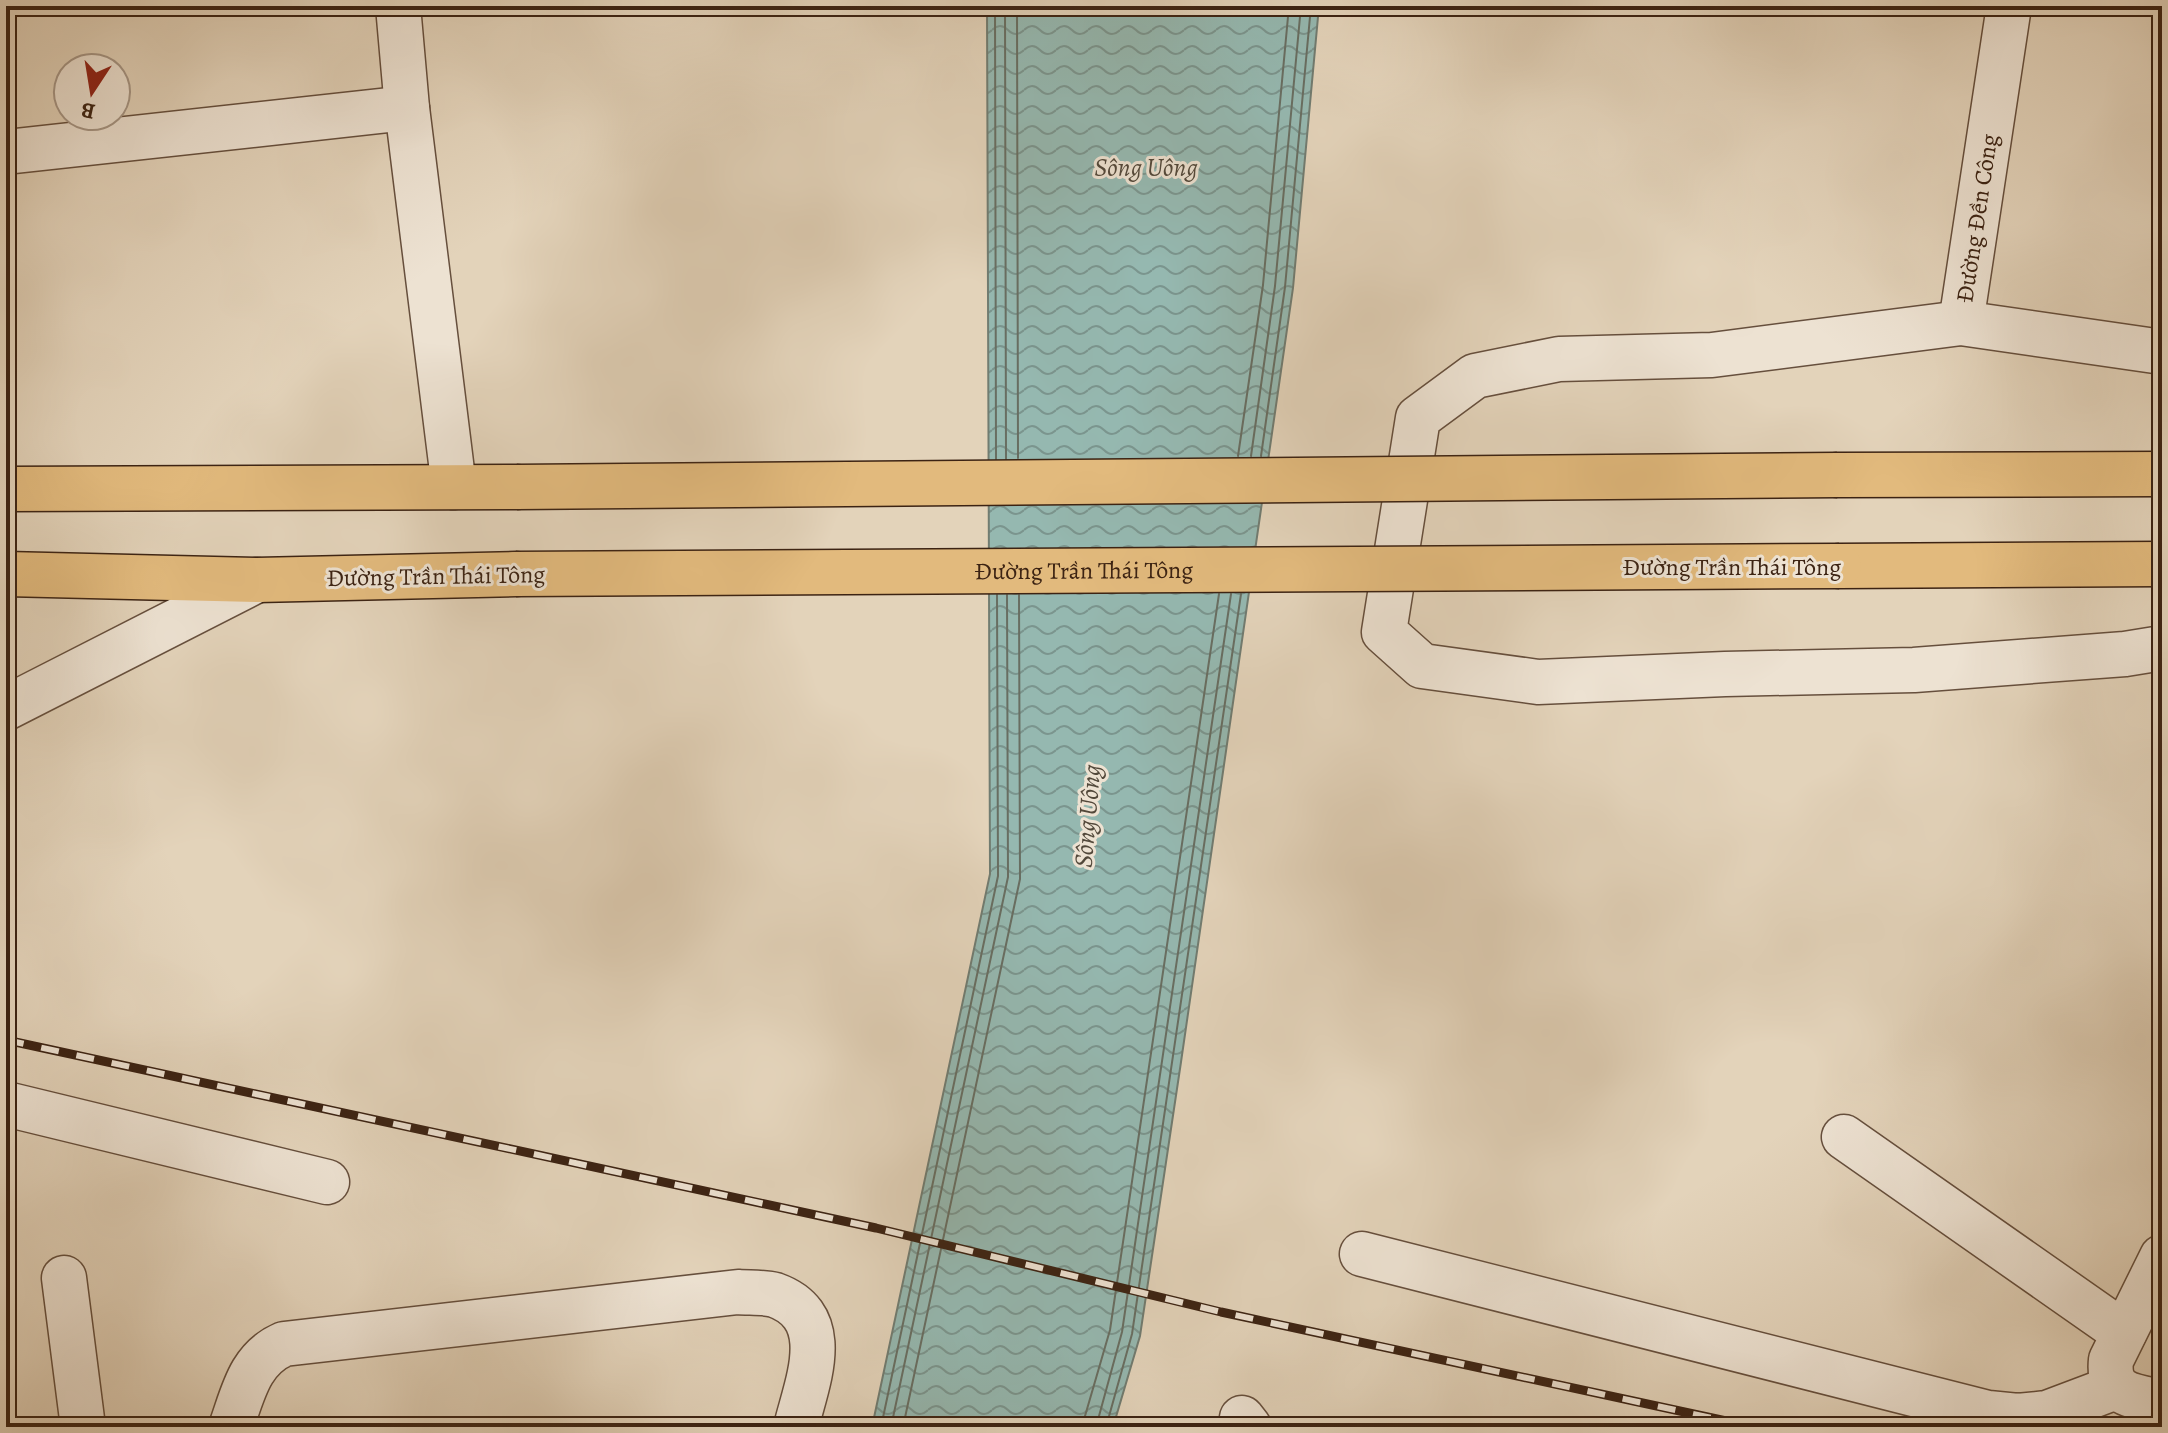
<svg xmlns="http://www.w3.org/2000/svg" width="2168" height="1433" viewBox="0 0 2168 1433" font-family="Alegreya,serif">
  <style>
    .water { fill: url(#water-waves); stroke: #717c71; stroke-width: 2 }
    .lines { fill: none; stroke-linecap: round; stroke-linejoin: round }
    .shore { stroke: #686e62; stroke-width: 2 }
    .minor-casing { stroke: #664f3d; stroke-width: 47 }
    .highway-casing { stroke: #3c2313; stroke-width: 47 }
    .minor { stroke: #ede2d2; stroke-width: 44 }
    .highway { stroke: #e2ba7d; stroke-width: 44 }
    .rail-casing { stroke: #3c2313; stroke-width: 9 }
    .rail { stroke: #ede2d2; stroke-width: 6; stroke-dasharray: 18; stroke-linecap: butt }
    .highway-bridge-casing { stroke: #3c2313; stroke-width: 47; stroke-linecap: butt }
    .highway-bridge { stroke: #e2ba7d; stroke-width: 44 }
    .labels { text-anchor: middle; stroke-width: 6; stroke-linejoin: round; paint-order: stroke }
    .street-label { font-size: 24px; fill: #3c2313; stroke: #ede2d2 }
    .water-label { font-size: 26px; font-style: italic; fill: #52483a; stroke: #ede2d2 }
  </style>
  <defs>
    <pattern id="water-waves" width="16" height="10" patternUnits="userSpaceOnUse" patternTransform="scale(2)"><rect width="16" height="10" fill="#95b8b0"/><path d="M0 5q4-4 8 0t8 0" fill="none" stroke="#7b958e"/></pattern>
  </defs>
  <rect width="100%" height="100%" fill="#e3d3ba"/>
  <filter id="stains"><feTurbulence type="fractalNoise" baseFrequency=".0025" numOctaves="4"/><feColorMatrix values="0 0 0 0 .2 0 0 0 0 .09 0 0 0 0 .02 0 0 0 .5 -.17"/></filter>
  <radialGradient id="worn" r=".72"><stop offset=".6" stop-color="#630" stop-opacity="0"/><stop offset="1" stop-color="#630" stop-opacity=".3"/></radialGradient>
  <!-- water -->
  <path class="water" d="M987,6h332l-26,282 -112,774 -41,274 -27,91h-241l118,-553z"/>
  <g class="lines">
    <!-- shore -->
    <path class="shore" d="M995,6l1,453
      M1005,6l1,453
      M1017,6l1,452
      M1238,456l25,-171 26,-279
      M1251,456l24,-170 26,-280
      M1261,456l24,-169 26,-281
      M881,1427l117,-551 -1,-281
      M891,1427l117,-550 -1,-282
      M903,1427l117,-548 -1,-284
      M1084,1427l1,-11 25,-86 109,-736
      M1096,1427l26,-95 109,-738
      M1106,1427l26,-93 109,-740"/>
    <!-- minor casing -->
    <g class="minor-casing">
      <g id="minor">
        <path d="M398,6l9,102 47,379"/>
        <path d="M6,152l401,-44"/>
        <path id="s1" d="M1961,323l48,-317"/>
        <path d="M2162,352l-201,-29 -249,32 -153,4 -84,17 -57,42 -34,214 38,34 116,16 187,-8 189,-4 211,-16 37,-6"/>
        <path d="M6,708l251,-128"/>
        <path d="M6,1104l321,78"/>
        <path d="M1844,1137l280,196"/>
        <path d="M1362,1254l626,159 30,3 29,-3 69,-26"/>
        <path d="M2162,1257l-51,103c-4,36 23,36 51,42"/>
        <path d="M64,1278l19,149"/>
        <path d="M1242,1418l7,9"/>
        <path d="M231,1427c12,-33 18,-68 53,-83l454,-52c11,1 26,0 37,3 61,22 32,87 21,132"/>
      </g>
    </g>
    <!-- highway casing -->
    <g class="highway-casing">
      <path id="highway" d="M1837,475l325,-1
        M6,489l511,-2
        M1839,566l323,-2
        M6,574l251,6 259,-6"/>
    </g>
    <!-- minor -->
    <use href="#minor" class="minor"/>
    <!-- highway -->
    <use href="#highway" class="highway"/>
    <!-- rail casing -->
    <g class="rail-casing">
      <path id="rail" d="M6,1040l870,188 345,84 533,115"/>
    </g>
    <!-- rail -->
    <use href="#rail" class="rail"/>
    <!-- highway-bridge casing -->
    <g class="highway-bridge-casing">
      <g id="highway-bridge">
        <path d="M517,487l1320,-12"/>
        <path id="s2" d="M516,574l1323,-8"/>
      </g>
    </g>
    <!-- highway-bridge -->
    <use href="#highway-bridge" class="highway-bridge"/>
  </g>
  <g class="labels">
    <!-- street labels -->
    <g class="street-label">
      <text dy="8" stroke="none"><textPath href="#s1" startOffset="106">Đường Đền Công</textPath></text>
      <text x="1732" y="575">Đường Trần Thái Tông</text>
      <text dy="8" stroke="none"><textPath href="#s2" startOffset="568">Đường Trần Thái Tông</textPath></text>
      <text transform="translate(436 576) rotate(-1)" y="8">Đường Trần Thái Tông</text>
    </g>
    <!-- water labels -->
    <g class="water-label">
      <text x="1146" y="176">Sông Uông</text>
      <text transform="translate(1087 816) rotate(-85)" y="9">Sông Uông</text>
    </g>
  </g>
  <!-- margin -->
  <rect width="2168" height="1433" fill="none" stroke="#e3d3ba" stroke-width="32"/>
  <rect x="8" y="8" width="2152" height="1417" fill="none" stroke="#3c2313" stroke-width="4"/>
  <rect x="16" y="16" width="2136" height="1401" fill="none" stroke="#3c2313" stroke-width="2"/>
  <!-- north arrow -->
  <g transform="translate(92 92) rotate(192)"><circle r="38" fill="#ede2d2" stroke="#a69686" stroke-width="2"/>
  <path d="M0-6L14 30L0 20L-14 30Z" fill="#8f2418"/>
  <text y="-12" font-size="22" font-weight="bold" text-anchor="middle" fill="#3c2313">B</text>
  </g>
  <rect width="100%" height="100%" filter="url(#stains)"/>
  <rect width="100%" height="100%" fill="url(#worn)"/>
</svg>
